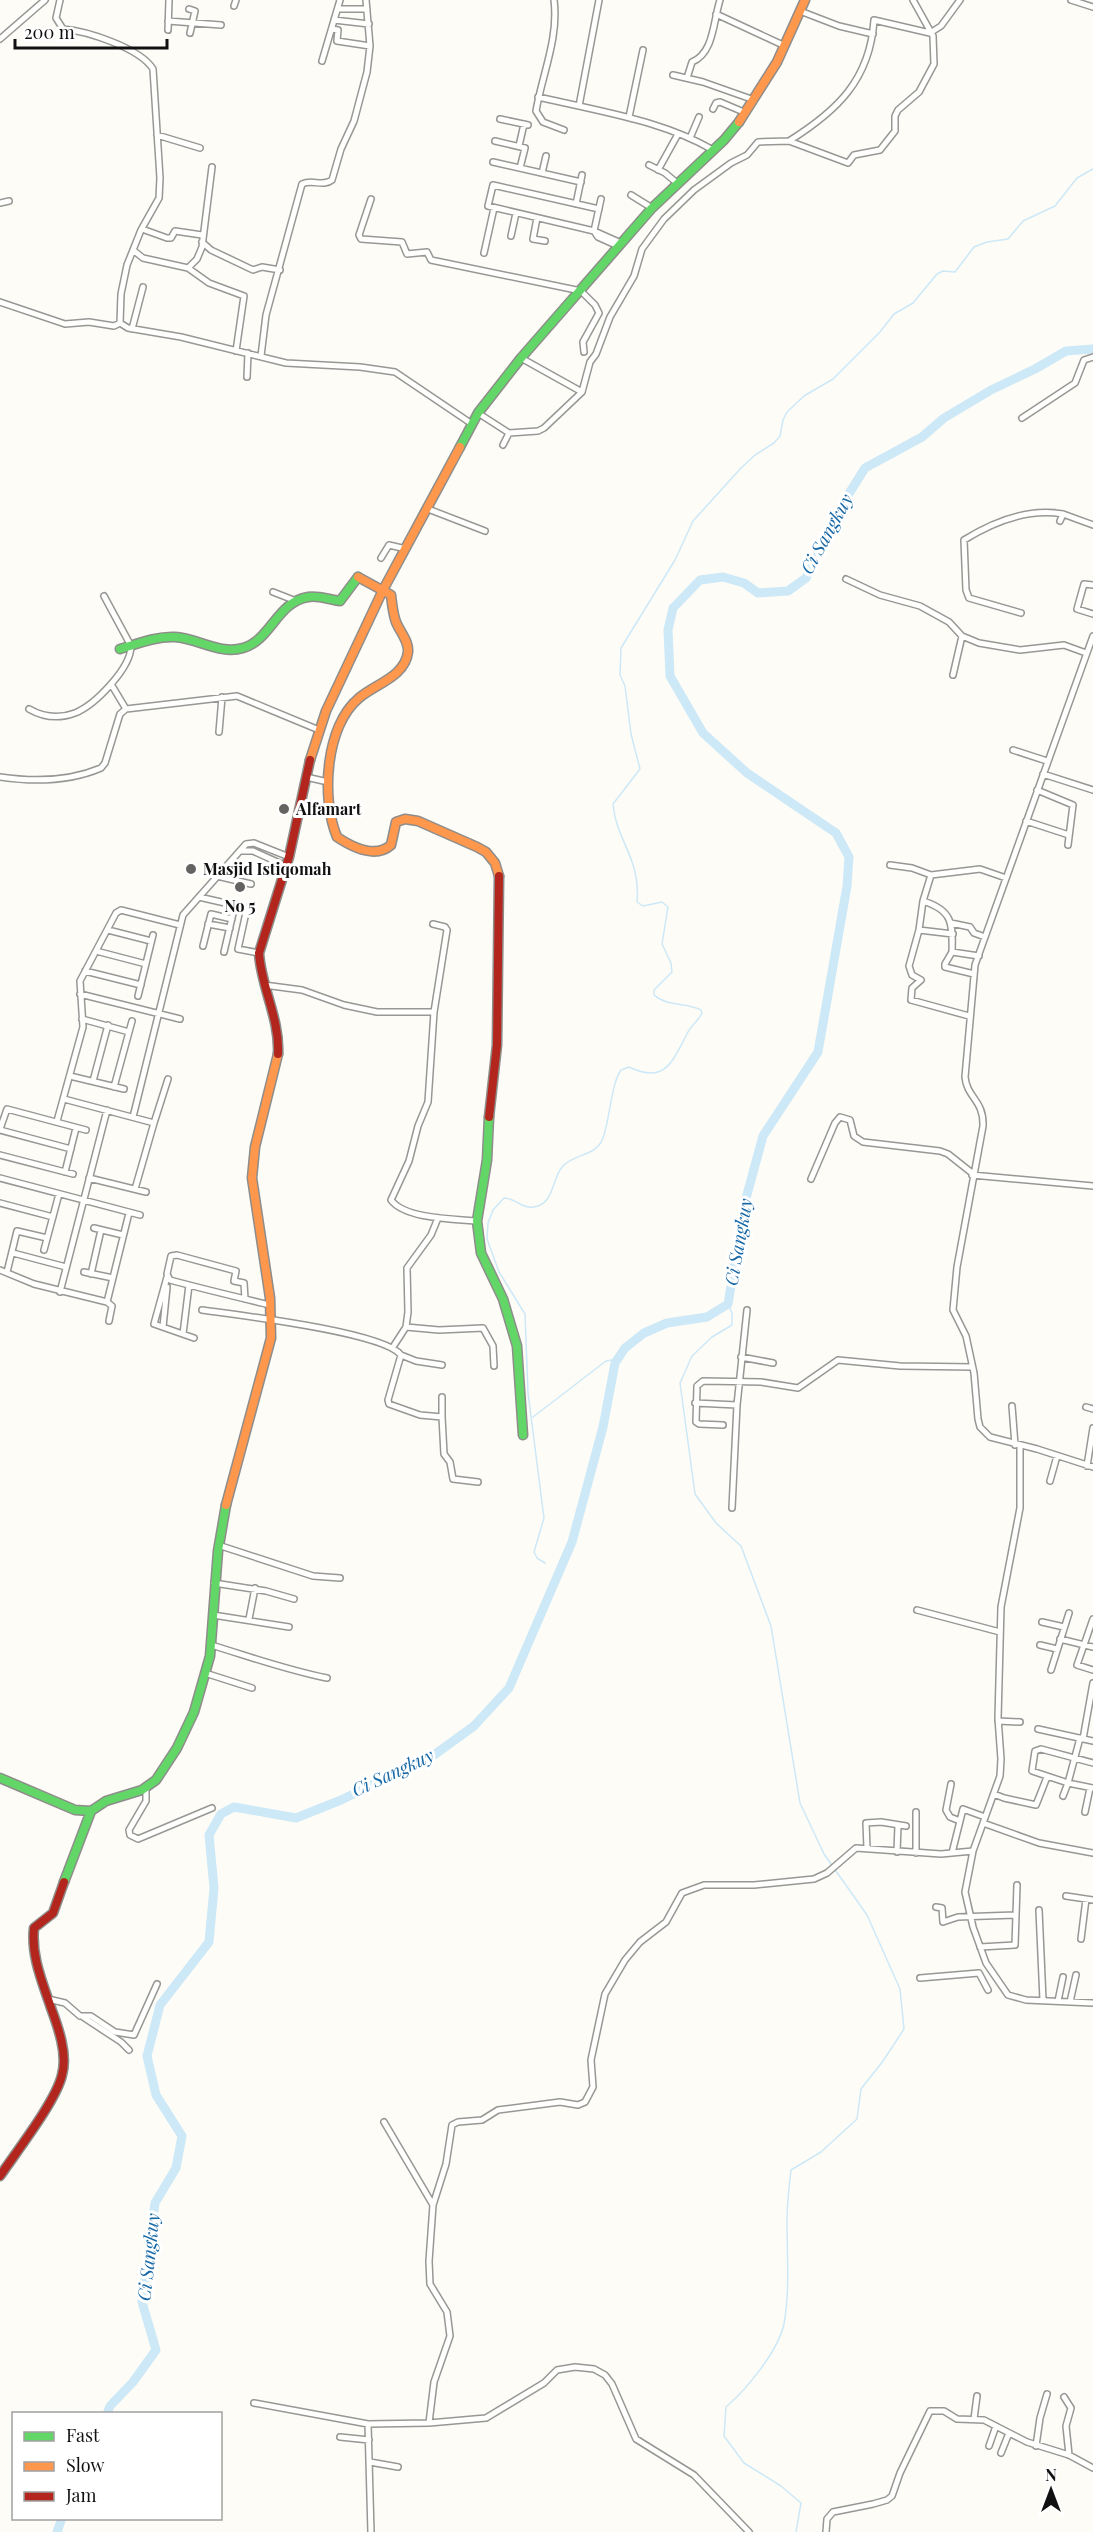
<svg xmlns="http://www.w3.org/2000/svg" width="1093" height="2532" viewBox="0 0 1093 2532" font-family="'Playfair Display',serif">
  <style>
    .lines { fill: none; stroke-linecap: round; stroke-linejoin: round }
    .stream { stroke: #cde8f7; stroke-width: 1.5 }
    .river { stroke: #cde8f7; stroke-width: 9 }
    .street-casing { stroke: #979795; stroke-width: 8 }
    .fast-casing { stroke: #8e8d8b; stroke-width: 11 }
    .slow-casing { stroke: #8e8d8b; stroke-width: 11 }
    .jam-casing { stroke: #8e8d8b; stroke-width: 11 }
    .street { stroke: #fffffe; stroke-width: 5 }
    .fast { stroke: #63d668; stroke-width: 8 }
    .slow { stroke: #ff974d; stroke-width: 8 }
    .jam { stroke: #b3261e; stroke-width: 8 }
    .poi-dot { fill: #646362; stroke: #fff; stroke-width: 2 }
    .labels { text-anchor: middle; stroke-width: 6; stroke-linejoin: round; paint-order: stroke }
    .poi-label { font-size: 16px; font-weight: bold; fill: #111; stroke: #fff; text-anchor: start }
    .water-label { font-size: 18px; font-style: italic; fill: #1768a6; stroke: #fff }
  </style>
  <rect width="100%" height="100%" fill="#fdfcf7"/>
  <g class="lines">
    <!-- stream -->
    <path class="stream" d="M728,1304l4,9v12l-20,12 -20,19 -12,27 15,111 21,29 25,23 30,80 29,177 24,51 43,61 33,74 4,40 -21,32 -22,28 -4,30 -36,33 -30,18c-2,17 -4,34 -4,51 0,34 3,69 -3,103 -6,27 -37,65 -58,83l-2,29 20,27 37,23 20,17 -5,29
      M533,1417l73,-56 12,-2
      M545,1563l-8,-5 -3,-6 10,-34 -16,-125 -3,-79 -26,-42 -12,-33 1,-16 5,-13 11,-12c11,0 18,11 30,9 20,-3 18,-28 28,-40 12,-14 34,-10 41,-29 7,-19 8,-54 18,-68l8,-3c37,18 44,-7 59,-35 4,-7 11,-12 14,-19l-1,-3c-14,-8 -34,-3 -47,-15v-5l18,-18 -1,-9 -9,-19 6,-37 -6,-5 -19,4 -6,-4c4,-44 -21,-61 -24,-98l27,-35 -9,-35 -6,-48 -5,-11 1,-27 54,-88 18,-39 48,-53 14,-13 19,-12 6,-7 3,-16 4,-8 17,-16 29,-17 47,-47 14,-18 19,-11 24,-29 6,-3 12,1 19,-25 13,-5 21,-3 15,-18 32,-15 22,-28 16,-9"/>
    <!-- river -->
    <path class="river" d="M107,2414l3,-8 23,-24 23,-32 -14,-48 13,-99 21,-35 6,-32 -26,-41 -9,-39 13,-51 49,-63 5,-54 -5,-53 12,-21 13,-7 62,11 45,-18 93,-45 40,-29 35,-38 63,-146 31,-115 12,-64 10,-15 19,-15 23,-10 40,-6 21,-13 17,-102 18,-66 55,-84 29,-166 2,-29 -13,-24 -89,-60 -44,-40 -33,-57 -2,-46 5,-22 27,-28 23,-3 21,6 14,10 30,-2 18,-13 39,-78 20,-32 57,-31 22,-19 47,-28 44,-21 31,-18 27,-2
      M57,2532l5,-14"/>
    <!-- street casing -->
    <g class="street-casing">
      <path id="street" d="M60,0l-4,18 7,11c24,2 77,19 90,40l7,109 -1,20 -18,32 -14,35 -6,29 -1,29
        M554,0c5,38 -12,75 -18,111l7,11 21,8
        M1071,0l22,7
        M234,6l2,-6
        M189,9l6,2 -5,22
        M338,9h29
        M800,11l39,15 34,8
        M716,14l69,32
        M334,20l35,4
        M168,21l53,4
        M332,29l6,1 -1,11 33,5
        M168,30l1,-30
        M0,39l45,-39
        M322,61l18,-61
        M673,75l30,7 51,18
        M687,78l5,-16c22,-9 21,-40 28,-62
        M538,97l41,9 20,-106
        M579,106c45,10 93,20 134,44
        M713,109l3,-6 4,-1 26,11
        M629,117l14,-67
        M500,119l28,6
        M157,135l43,13
        M690,138l9,-21
        M495,141l30,7 -5,20
        M789,141c48,-30 81,-61 85,-121l56,13 11,-7 19,-26
        M519,146l5,-22
        M493,162l88,20
        M649,165l16,8 12,10
        M658,170l20,-36
        M542,173l4,-17
        M631,195l21,13
        M371,199l-12,36 2,4 41,3 5,12 20,-2 4,8 150,31 14,14 4,8 -16,29 1,10
        M0,203l9,-2
        M576,204l6,-29
        M599,209l-106,-24 -5,21 106,25 7,-32
        M537,218l-4,21 12,2
        M142,229l25,9h4l4,-7 27,4
        M511,236l5,-23
        M202,242l9,8 42,20 9,-3 18,3
        M618,246l-20,-9 -4,-6 27,12
        M133,250l10,8 45,10 9,-9 5,-12 10,-80
        M484,253l10,-45
        M188,268l21,15 35,13 -8,55
        M0,302l65,22 24,-2 25,4 6,-3 8,5 53,9 105,26 74,4 35,5 77,52
        M132,329l11,-42
        M261,356l5,-41 36,-131c10,-5 21,3 30,-4l9,-31 13,-28 13,-49 3,-26 -4,-46
        M521,358l61,34
        M247,377l1,-24
        M478,413l31,20 -6,12
        M1022,418l53,-35 9,-23 9,-3
        M509,433l29,-2 6,-3 38,-36 8,-30 6,-8 14,-37 24,-41 8,-27 22,-30 30,-29 37,-27 16,-8 11,-13 31,-1 59,22 6,-8 26,-5 15,-19v-15l3,-6 21,-18 15,-28 -1,-28 -20,-36
        M428,509l57,22
        M1060,521l3,-7 30,11
        M381,558l8,-13 17,4
        M846,579l34,16 40,11 29,16 13,14 17,7 41,7 44,-5 22,8
        M1093,585l-9,-1 -7,25 16,5
        M273,592l23,9
        M1021,613l-52,-15 -3,-8 -2,-50c29,-18 65,-32 99,-26
        M1093,636l-118,329 -10,112c2,21 19,23 18,49l-26,141 -4,43 13,26 8,37 4,46 2,8 10,10 47,12 56,18
        M953,675l9,-39
        M111,684l15,25
        M29,709c14,8 30,10 46,4 20,-8 56,-45 56,-67l-27,-50
        M219,732l3,-35
        M1013,750l34,11
        M1043,774l50,16
        M0,777c34,5 68,5 101,-9l4,-5 15,-49 6,-5 111,-13 82,34
        M306,777l22,5
        M1037,790l36,15 -5,40
        M1026,821l43,14
        M241,851h12l33,15
        M890,865l22,3 19,7 49,-6 26,9
        M931,875l-8,26c29,9 30,22 29,51l27,4
        M217,876l34,8
        M199,897l48,11 -9,41 21,4
        M923,901l-4,29 -10,36 3,9 9,5 -9,8 -1,12 58,16
        M951,923l19,4 4,6 11,4
        M208,924l22,4
        M433,924l12,3 2,3 -13,82
        M108,930l43,11
        M919,930l34,4
        M203,946l8,-32 21,5
        M96,951l50,13
        M224,952l11,-47
        M952,952l-7,12v3l29,7
        M85,971l56,14
        M264,985l38,5 42,15 33,7h57l-6,90 -10,24 -9,35 -18,39c14,19 63,19 86,21
        M80,994l100,25
        M138,996l15,-61
        M82,1019l47,13
        M70,1076l54,13
        M93,1081l15,-56
        M114,1087l18,-66
        M64,1099l90,24 14,-44
        M133,1117l50,-202 63,-71 8,-1 35,14
        M57,1121l26,-94 -3,-46 36,-68 5,-3 59,15
        M0,1129l7,-20 79,21
        M0,1130l71,19
        M0,1155l73,19
        M65,1172l11,-44
        M972,1175l121,11
        M0,1178l140,37
        M89,1178l57,14
        M811,1179l24,-56 5,-6 10,3 4,16 9,6 77,9 8,3 24,19
        M135,1189l19,-66
        M0,1203l53,14
        M94,1228l29,7
        M44,1250l15,-56
        M13,1253l53,14
        M0,1270l34,14 73,18 5,4 -3,15
        M7,1272l10,-41 30,7
        M84,1272l29,6
        M91,1274l10,-44
        M167,1277l-13,47 40,14
        M60,1292l47,-182
        M245,1299l-1,-16 -10,-2 2,-10 -59,-16 -6,1 -4,18 3,6c33,9 67,17 100,25
        M107,1302l22,-89
        M202,1310c36,5 181,22 199,45l-13,45 1,4 31,11 22,2v-20
        M163,1327l4,-40
        M406,1327l2,-15 -1,-44 24,-33 7,-17
        M183,1334l6,-49
        M393,1347l13,-20 33,3 44,-2 10,18 1,20
        M401,1355l15,6 26,4
        M741,1357l32,6
        M695,1403l42,2 10,-95
        M1012,1406l3,39
        M1086,1407l7,2
        M442,1417l2,37 6,8 3,17 25,3
        M723,1425l-24,-1 -3,-2 1,-36 6,-5 58,1 37,6 40,-28 62,6 72,1
        M1020,1446v62l-19,99 -3,111 3,41 -1,17 -27,75 -8,41 8,35 13,36 22,32 18,5 67,3
        M1087,1466l6,-38
        M1050,1481l7,-25
        M732,1508l5,-103
        M218,1545l95,31 27,2
        M214,1583l52,8 28,8
        M917,1610l83,22
        M213,1615l76,12
        M249,1619l6,-31
        M1093,1619l-16,46 16,5
        M1042,1622l22,5
        M1060,1639l33,8
        M211,1645c40,12 75,25 116,33
        M1040,1645l17,4
        M1051,1670l18,-57
        M205,1673l47,15
        M998,1721l22,1
        M1038,1729l55,12
        M1080,1738l-12,45 25,5
        M1083,1739l10,-56
        M951,1784l-5,26 4,7 10,4
        M146,1788v13l-17,29 1,5 8,4 74,-31
        M994,1794l10,4 32,7 11,-28
        M1063,1796l5,-13 -36,-12 3,-20 6,-2 52,14
        M1085,1812l5,-24
        M983,1823l56,20 54,10
        M867,1848l-1,-25 15,-1 25,4
        M897,1852l1,-27
        M916,1853v-41
        M952,1853l11,-44 22,8
        M1066,1896l27,4
        M936,1907l6,1 1,14 15,-5 57,-2
        M1039,1910l4,90
        M1081,1939l5,-40
        M980,1947l35,-2 2,-60
        M920,1978l59,-5 9,17
        M48,1999l17,4 15,13h11l24,16 19,3 23,-51
        M1058,2001l5,-24
        M1070,2002l6,-27
        M83,2017l38,25 8,8
        M384,2122l49,83
        M1064,2397l7,11 -5,18 3,29
        M254,2403l114,21
        M974,2419l3,-23
        M429,2423l5,-41 16,-46 -3,-24 -17,-28 -1,-23 4,-56 13,-41 6,-39 6,-3 24,-2 16,-10 62,-8 18,3 7,-3 8,-15 -2,-27 14,-66 20,-34 15,-18 26,-20 16,-29 22,-8h50l60,-6 13,-6 29,-25 85,6 32,-3
        M340,2437l29,3
        M989,2446l7,-20
        M1036,2446l4,-28 7,-24
        M1001,2453l8,-20
        M370,2462l28,5
        M371,2532l-3,-108 61,-1 57,-5 58,-35 13,-13 18,-3 19,2 11,6 7,9 24,55 58,36 55,57
        M826,2532l1,-13 6,-7 40,-8 14,-4 5,-4 8,-23 30,-62h14l13,8 27,1 43,22 42,13 24,13"/>
    </g>
    <!-- fast casing -->
    <g class="fast-casing">
      <path id="fast" d="M460,447l18,-34 43,-55 131,-150 72,-68 15,-18
        M120,649c17,-5 36,-13 55,-12 22,1 45,18 68,11 28,-8 34,-46 65,-51 10,-2 22,3 32,4l18,-24
        M489,1117l-2,43 -10,61 4,32 22,46 14,47 6,89
        M0,1778l75,32 16,1
        M64,1882l27,-71 15,-10 36,-11 14,-10 21,-32 17,-36 16,-56 8,-105 8,-46"/>
    </g>
    <!-- slow casing -->
    <g class="slow-casing">
      <path id="slow" d="M739,122l38,-60 28,-62
        M358,577l33,18c1,9 2,19 5,27 4,10 13,19 12,30 -3,25 -33,32 -49,46 -34,28 -38,101 -22,139 15,10 38,22 54,8l5,-23 9,-3 13,2 59,26 9,5 9,11 4,13
        M310,760l16,-49 57,-121 77,-143
        M226,1505l45,-167 -1,-40 -18,-120 3,-31 23,-93"/>
    </g>
    <!-- jam casing -->
    <g class="jam-casing">
      <path id="jam" d="M278,1054c2,-35 -17,-67 -19,-101l30,-96 21,-97
        M489,1117l8,-72 2,-169
        M0,2176c17,-25 56,-75 62,-101 6,-21 -4,-48 -11,-67 -9,-27 -20,-52 -17,-80l19,-15 11,-31"/>
    </g>
    <!-- street -->
    <use href="#street" class="street"/>
    <!-- fast -->
    <use href="#fast" class="fast"/>
    <!-- slow -->
    <use href="#slow" class="slow"/>
    <!-- jam -->
    <use href="#jam" class="jam"/>
  </g>
  <!-- markers -->
  <g class="poi-dot">
    <circle cx="284" cy="809" r="6"/>
    <circle cx="191" cy="869" r="6"/>
    <circle cx="240" cy="887" r="6"/>
  </g>
  <g class="labels">
    <!-- poi labels -->
    <g class="poi-label">
      <text x="296" y="815">Alfamart</text>
      <text x="203" y="875">Masjid Istiqomah</text>
      <text x="240" y="912" text-anchor="middle">No 5</text>
    </g>
    <!-- water labels -->
    <g class="water-label">
      <text transform="translate(827 534) rotate(-61)" y="6">Ci Sangkuy</text>
      <text transform="translate(739 1242) rotate(-80)" y="6">Ci Sangkuy</text>
      <text transform="translate(393 1773) rotate(-25)" y="6">Ci Sangkuy</text>
      <text transform="translate(149 2257) rotate(-84)" y="6">Ci Sangkuy</text>
    </g>
  </g>
  <!-- legend -->
  <rect x="12" y="2412" width="210" height="108" fill="#ffffff" stroke="#a0a0a0" stroke-width="1.5"/>
  <rect x="24" y="2432" width="30" height="9" fill="#63d668" stroke="#a0a0a0" stroke-width="1.5"/>
  <text x="66" y="2442" font-size="18" fill="#111111">Fast</text>
  <rect x="24" y="2462" width="30" height="9" fill="#ff974d" stroke="#a0a0a0" stroke-width="1.5"/>
  <text x="66" y="2472" font-size="18" fill="#111111">Slow</text>
  <rect x="24" y="2492" width="30" height="9" fill="#b3261e" stroke="#a0a0a0" stroke-width="1.5"/>
  <text x="66" y="2502" font-size="18" fill="#111111">Jam</text>
  <!-- north arrow -->
  <g transform="translate(1051 2490)" stroke="#ffffff" stroke-width="4.5" paint-order="stroke">
  <path d="M0-4.5L10 22L0 15L-10 22Z" fill="#111111"/>
  <text y="-9" font-size="16" font-weight="bold" text-anchor="middle" fill="#111111">N</text>
  </g>
  <!-- scale -->
  <path d="M15 39v9h152v-9" fill="none" stroke="#111111" stroke-width="3"/>
  <text x="24" y="39" font-size="18" fill="#111111" stroke="#ffffff" stroke-width="4.5" paint-order="stroke">200 m</text>
</svg>
